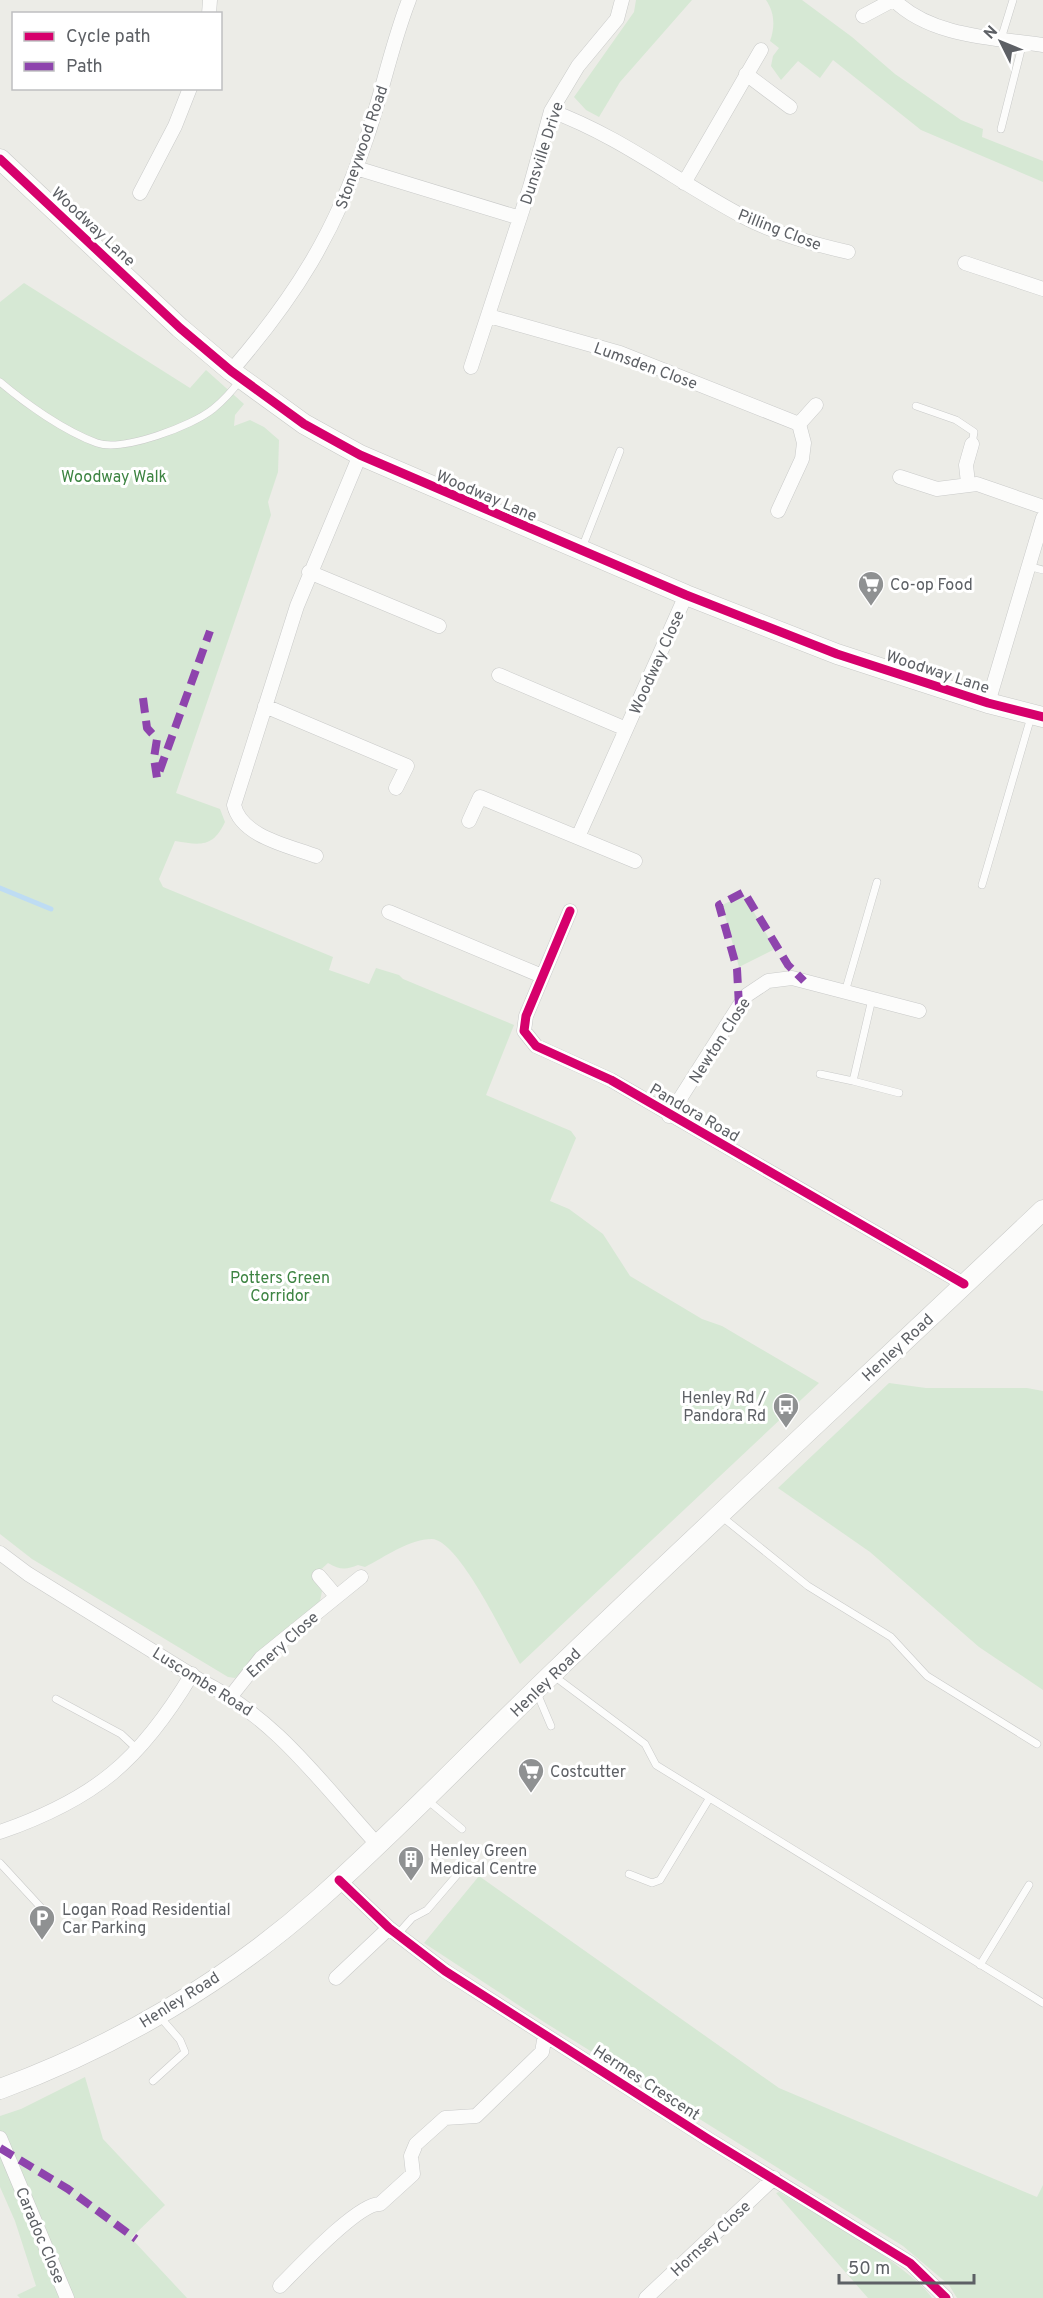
<svg xmlns="http://www.w3.org/2000/svg" width="1043" height="2298" viewBox="0 0 1043 2298" font-family="Overpass,sans-serif">
  <style>
    .green { fill: #d6e8d4 }
    .lines { fill: none; stroke-linecap: round; stroke-linejoin: round }
    .stream { stroke: #bedcf3; stroke-width: 5 }
    .lane-casing { stroke: #c9cac9; stroke-width: 8 }
    .street-casing { stroke: #c9cac9; stroke-width: 15 }
    .secondary-casing { stroke: #c8c9c7; stroke-width: 21 }
    .lane { stroke: #fcfcfb; stroke-width: 7 }
    .street { stroke: #fcfcfb; stroke-width: 14 }
    .secondary { stroke: #fcfcfb; stroke-width: 20 }
    .quiet { stroke: #8e44ad; stroke-width: 8; stroke-dasharray: 15 8; stroke-linecap: butt }
    .cycleway-casing { stroke: #fff; stroke-width: 13 }
    .cycleway { stroke: #d6006c; stroke-width: 9 }
    .labels { text-anchor: middle; stroke-width: 6; stroke-linejoin: round; paint-order: stroke }
    .street-label { font-size: 16px; fill: #5d6065; stroke: #fff }
    .park-label { font-size: 16px; fill: #3d8442; stroke: #fff }
    .poi-label { font-size: 16px; fill: #5d6065; stroke: #fff; text-anchor: start }
  </style>
  <rect width="100%" height="100%" fill="#ecece7"/>
  <!-- green -->
  <path class="green" d="M636,0h56l-72,82 -21,35 -13,-7 -12,-13 60,-85z
    M766,0h36l50,37 43,37 66,46 22,9 -1,8 61,24v21l-122,-52 -88,-70 -13,18 -22,-17 -17,19 -10,-14 2,-10 6,-8 -9,-7c5,-14 5,-28 -4,-41z
    M24,283l166,105 16,-18 38,34 -9,11 -1,11 16,-6 14,7 15,13 -1,32 -10,30 3,13 -95,278 44,16 5,13c-12,26 -25,23 -50,19l-16,38 4,8 170,70 -4,13 40,14 7,-16 23,7 4,4 111,46 -28,70 85,36 5,7 -26,63 19,8 34,25 27,42 72,43 20,7 97,57 -299,281c-14,-24 -61,-124 -88,-125 -23,0 -47,18 -67,28l-7,-2c-12,5 -18,5 -30,-2l-12,11 6,17 -2,10 -85,77 -7,-1 -196,-118 -32,-25v-1232z
    M744,895l31,54 -36,18 -17,-62z
    M889,1383l37,5h101l16,3v299l-64,-43 -109,-95 -92,-64z
    M479,1876l300,212 258,109 6,-12v113h-86l-8,-13 -46,-39 -359,-224 -120,-79z
    M85,2077l18,62 62,66 -34,33 56,60h-167l-3,-3 19,-9 -21,-65 -15,-34v-71l21,-7z
    M779,2192c38,23 131,73 153,106h-64l-92,-105z"/>
  <g class="lines">
    <!-- stream -->
    <path class="stream" d="M0,888l51,21"/>
    <!-- lane casing -->
    <g class="lane-casing">
      <path id="lane" d="M1001,39l12,-39
        M1001,129l22,-87
        M0,382c26,22 64,49 97,61 26,9 95,-17 116,-34 11,-9 20,-19 28,-30
        M916,406l40,14 18,12 -2,12
        M582,548l38,-97
        M1028,566l15,4
        M982,885l49,-168
        M845,992l32,-110
        M820,1074l33,7 19,-82
        M853,1081l46,12
        M721,1516l87,70 83,51 36,39 110,68
        M554,1676l91,68 11,21 387,238
        M537,1693l14,33
        M56,1699l65,35 16,15
        M426,1799l36,30
        M0,1863l46,50
        M629,1874l23,9 8,-3 49,-81
        M397,1935l15,-17 15,-8 30,-35
        M980,1965l49,-80
        M153,2081l32,-29 -5,-12 -20,-23"/>
    </g>
    <!-- street casing -->
    <g class="street-casing">
      <path id="street" d="M894,0c37,37 101,38 149,45
        M209,14l1,-14
        M863,16l30,-16
        M746,74l44,33
        M551,111c69,25 128,72 193,106 32,17 69,27 104,35
        M356,168l164,50
        M684,183l77,-133
        M140,193l35,-67 15,-38
        M965,263l78,26
        M489,316l131,37 179,71
        M471,367l59,-180 21,-76 27,-45 39,-47 5,-19
        M231,371c64,-74 104,-138 135,-231 16,-46 25,-94 43,-140
        M799,424l17,-19
        M900,477l37,12 40,-5 66,23
        M968,483l-2,-18 6,-21
        M778,511l24,-52 2,-16 -5,-19
        M309,572l130,54
        M499,675l127,54
        M988,703l55,-185
        M265,706l142,60 -11,22
        M469,821l11,-24 155,64
        M578,837l108,-242
        M316,856c-26,-10 -75,-19 -82,-51l63,-199 63,-151
        M570,911l-44,105 -2,15 12,15 75,34 353,204
        M389,912l153,64
        M669,1116l70,-110 8,-11 21,-14 24,-3 127,33
        M0,1553l28,21 173,107c76,38 120,102 176,163
        M319,1576l17,20
        M231,1696l30,-38 100,-81
        M0,1832c95,-33 140,-71 192,-158
        M339,1880l50,48 56,43 263,168 202,124 36,35
        M336,1978l53,-50
        M0,2138l67,160
        M280,2286c18,-18 78,-83 100,-82l33,-30 -2,-18 5,-12 29,-26 31,-2 66,-64 3,-17
        M646,2298l128,-120"/>
    </g>
    <!-- secondary casing -->
    <g class="secondary-casing">
      <path id="secondary" d="M0,159l180,169 51,43 73,53 56,31 326,140 151,59 151,49 55,14
        M0,2089c115,-42 227,-108 319,-190 80,-71 155,-150 233,-225 162,-156 328,-309 491,-464"/>
    </g>
    <!-- lane -->
    <use href="#lane" class="lane"/>
    <!-- street -->
    <use href="#street" class="street"/>
    <!-- secondary -->
    <use href="#secondary" class="secondary"/>
    <!-- quiet -->
    <path class="quiet" d="M143,698l4,30 10,11 -3,19 3,20 53,-147
      M739,1006l-2,-37 -18,-64 25,-13 44,73 16,16
      M0,2148l68,41 68,50"/>
    <!-- cycleway casing -->
    <g class="cycleway-casing">
      <path id="cycleway" d="M0,159l180,169 51,43 73,53 56,31 326,140 151,59 151,49 55,14
        M570,911l-44,105 -2,15 12,15 75,34 353,204
        M339,1880l50,48 56,43 263,168 202,124 36,35"/>
    </g>
    <!-- cycleway -->
    <use href="#cycleway" class="cycleway"/>
  </g>
  <!-- icons -->
  <defs>
    <g id="supermarket-pin" transform="scale(1.35)"><path d="M0 17L-7.5 6A9.5 9.5 0 1 1 7.5 6Z" fill="#8f9192" stroke="#fff"/><path d="M-6-5.5h2.5l.6 2H6L4.5 2H-2.5L-4.4-4H-6ZM-1.5 3.2a1.3 1.3 0 1 0 .1 0ZM3 3.2a1.3 1.3 0 1 0 .1 0Z" fill="#fff"/></g>
    <g id="bus-pin" transform="scale(1.35)"><path d="M0 17L-7.5 6A9.5 9.5 0 1 1 7.5 6Z" fill="#8f9192" stroke="#fff"/><path d="M-5-6H5V4H4V6H2V4H-2V6H-4V4H-5ZM-3.5-4V0h7V-4ZM-3.5 1.2v1.5H-2V1.2ZM2 1.2v1.5H3.5V1.2Z" fill="#fff"/></g>
    <g id="building-pin" transform="scale(1.35)"><path d="M0 17L-7.5 6A9.5 9.5 0 1 1 7.5 6Z" fill="#8f9192" stroke="#fff"/><path d="M-4-6H4V6H1V3H-1V6H-4ZM-2.5-4.3h1.7v1.8h-1.7ZM.8-4.3h1.7v1.8H.8ZM-2.5-1h1.7V.8h-1.7ZM.8-1h1.7V.8H.8Z" fill="#fff"/></g>
    <g id="parking-pin" transform="scale(1.35)"><path d="M0 17L-7.5 6A9.5 9.5 0 1 1 7.5 6Z" fill="#8f9192" stroke="#fff"/><path d="M-3.5-5.5H1a3.5 3.5 0 0 1 0 7H-1V5.5H-3.5ZM-1-3.4V-.6H.8a1.4 1.4 0 0 0 0-2.8Z" fill="#fff"/></g>
  </defs>
  <g fill-rule="evenodd">
    <use href="#supermarket-pin" x="871" y="584"/>
    <use href="#bus-pin" x="786" y="1406"/>
    <use href="#supermarket-pin" x="531" y="1771"/>
    <use href="#building-pin" x="411" y="1859"/>
    <use href="#parking-pin" x="42" y="1918"/>
  </g>
  <g class="labels">
    <!-- street labels -->
    <g class="street-label">
      <text transform="translate(361 147) rotate(-71)" y="6">Stoneywood Road</text>
      <text transform="translate(541 153) rotate(-72)" y="6">Dunsville Drive</text>
      <text transform="translate(94 226) rotate(43)" y="6">Woodway Lane</text>
      <text transform="translate(780 229) rotate(21)" y="6">Pilling Close</text>
      <text transform="translate(646 365) rotate(20)" y="6">Lumsden Close</text>
      <text transform="translate(487 495) rotate(23)" y="6">Woodway Lane</text>
      <text transform="translate(656 662) rotate(-66)" y="6">Woodway Close</text>
      <text transform="translate(938 671) rotate(18)" y="6">Woodway Lane</text>
      <text transform="translate(719 1040) rotate(-57)" y="6">Newton Close</text>
      <text transform="translate(695 1112) rotate(30)" y="6">Pandora Road</text>
      <text transform="translate(897 1347) rotate(-43)" y="6">Henley Road</text>
      <text transform="translate(282 1644) rotate(-42)" y="6">Emery Close</text>
      <text transform="translate(203 1681) rotate(32)" y="6">Luscombe Road</text>
      <text transform="translate(545 1682) rotate(-44)" y="6">Henley Road</text>
      <text transform="translate(179 1999) rotate(-32)" y="6">Henley Road</text>
      <text transform="translate(647 2082) rotate(33)" y="6">Hermes Crescent</text>
      <text transform="translate(41 2235) rotate(67)" y="6">Caradoc Close</text>
      <text transform="translate(710 2238) rotate(-43)" y="6">Hornsey Close</text>
    </g>
    <!-- park labels -->
    <g class="park-label">
      <text x="114" y="482">Woodway Walk</text>
      <text x="280" y="1283">Potters Green<tspan x="280" dy="18">Corridor</tspan></text>
    </g>
    <!-- poi labels -->
    <g class="poi-label">
      <text x="890" y="590">Co-op Food</text>
      <text x="766" y="1403" text-anchor="end">Henley Rd /<tspan x="766" dy="18">Pandora Rd</tspan></text>
      <text x="550" y="1777">Costcutter</text>
      <text x="430" y="1856">Henley Green<tspan x="430" dy="18">Medical Centre</tspan></text>
      <text x="62" y="1915">Logan Road Residential<tspan x="62" dy="18">Car Parking</tspan></text>
    </g>
  </g>
  <!-- legend -->
  <rect x="12" y="12" width="210" height="78" fill="#ffffff" stroke="#bebfc1" stroke-width="1.5"/>
  <rect x="24" y="32" width="30" height="9" fill="#d6006c" stroke="#bebfc1" stroke-width="1.5"/>
  <text x="66" y="42" font-size="18" fill="#5d6065">Cycle path</text>
  <rect x="24" y="62" width="30" height="9" fill="#8e44ad" stroke="#bebfc1" stroke-width="1.5"/>
  <text x="66" y="72" font-size="18" fill="#5d6065">Path</text>
  <!-- north arrow -->
  <g transform="translate(1001 42) rotate(313)" stroke="#ffffff" stroke-width="4.5" paint-order="stroke">
  <path d="M0-4.5L10 22L0 15L-10 22Z" fill="#5d6065"/>
  <text y="-9" font-size="16" font-weight="bold" text-anchor="middle" fill="#5d6065">N</text>
  </g>
  <!-- scale -->
  <path d="M839 2274v9h135v-9" fill="none" stroke="#5d6065" stroke-width="3"/>
  <text x="848" y="2274" font-size="18" fill="#5d6065" stroke="#ffffff" stroke-width="4.5" paint-order="stroke">50 m</text>
</svg>
